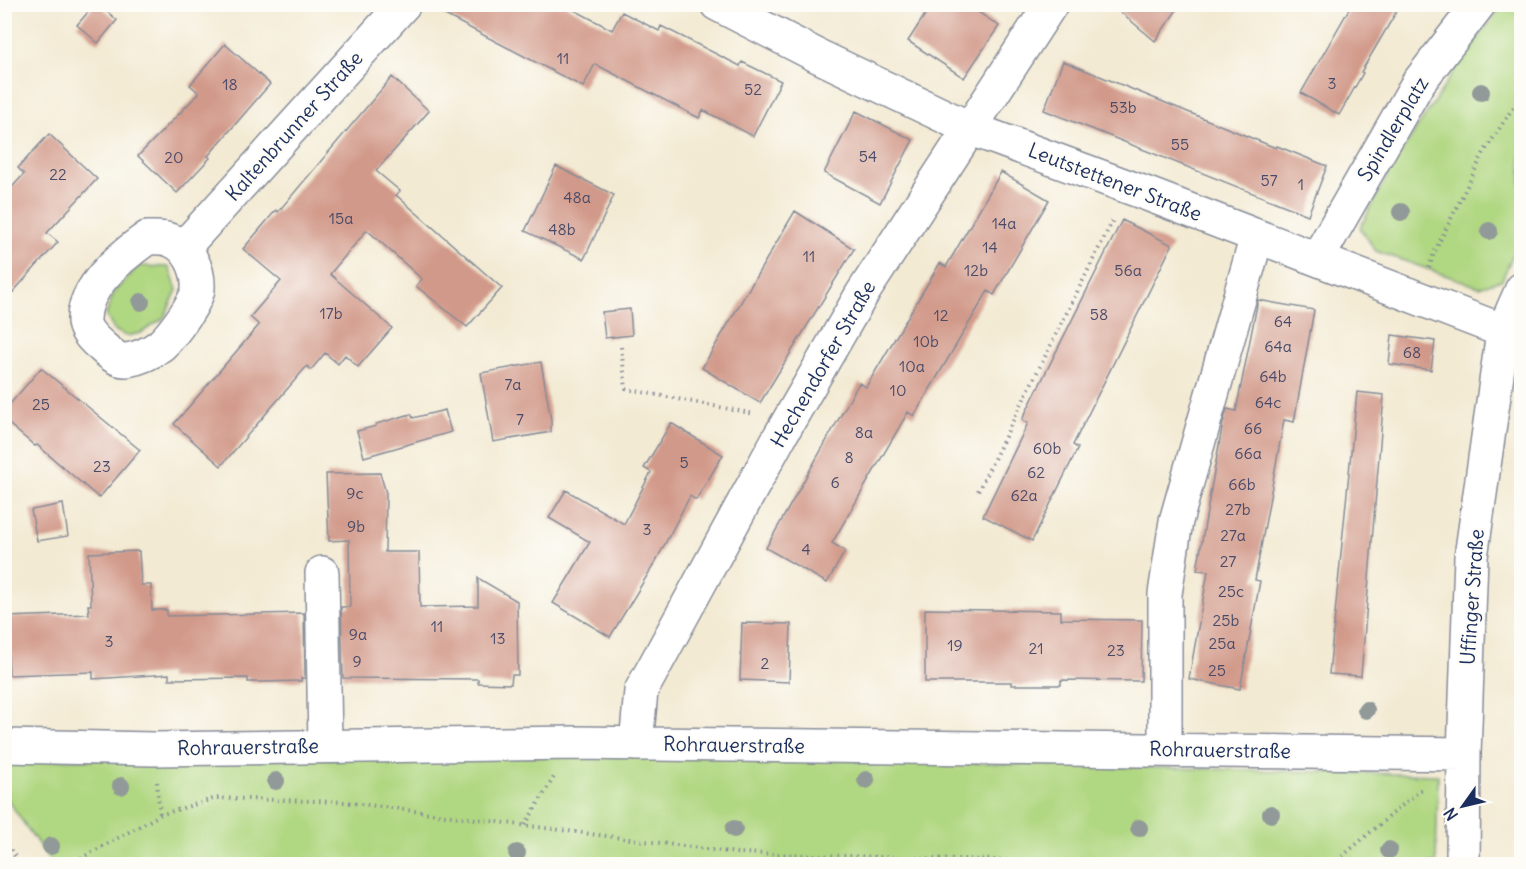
<svg xmlns="http://www.w3.org/2000/svg" width="1526" height="869" viewBox="0 0 1526 869" font-family="Delius,sans-serif">
  <style>
    .green { fill: #b0d781; stroke: #668370; stroke-width: 1.5 }
    .building { fill: #d19989 }
    .lines { fill: none; stroke-linecap: round; stroke-linejoin: round }
    .minor-casing { stroke: #878c98; stroke-width: 36 }
    .path { stroke: #878c98; stroke-width: 4; stroke-dasharray: 1.5 4.5; stroke-linecap: butt }
    .minor { stroke: #fff; stroke-width: 33 }
    .tree { fill: #919a98 }
    .labels { text-anchor: middle; stroke-width: 4.5; stroke-linejoin: round; paint-order: stroke }
    .number-label { font-size: 16px; fill: #484a69 }
    .street-label { font-size: 20px; fill: #1b2f5e; stroke: #fdfcf7 }
  </style>
  <rect width="100%" height="100%" fill="#fdfcf7"/>
  <filter id="ink" filterUnits="userSpaceOnUse"><feTurbulence type="fractalNoise" baseFrequency=".0167" numOctaves="2"/><feDisplacementMap in="SourceGraphic" scale="12" xChannelSelector="R" yChannelSelector="G"/><feConvolveMatrix kernelMatrix="1 2 1 2 8 2 1 2 1" color-interpolation-filters="sRGB"/></filter>
  <filter id="wash" filterUnits="userSpaceOnUse"><feTurbulence type="fractalNoise" baseFrequency=".008" numOctaves="4" result="noise"/><feDisplacementMap in="SourceGraphic" scale="24" xChannelSelector="R" yChannelSelector="G"/><feGaussianBlur stdDeviation="1.35" result="paint"/><feColorMatrix in="noise" values="0 0 0 0 0 0 0 0 0 0 0 0 0 0 0 0 0 1.4 0 .05"/><feComposite in="paint" operator="in"/></filter>
  <g filter="url(#wash)">
    <rect width="100%" height="100%" fill="#f3ead3"/>
    <!-- green -->
    <path class="green" d="M1503,5h18v230l-19,45 -23,7 -103,-36 -16,-23 32,-61 70,-108z
      M139,266l30,1 8,23 -13,28 -23,15 -15,3 -12,-6 -8,-15 8,-23z
      M679,755l759,20 -2,89h-1384l-47,-68 -1,-36z"/>
    <g id="blocks">
      <!-- building -->
      <path class="building" d="M95,4h3l19,16 -19,23 -21,-18z
        M424,4h139l49,26 10,-18 37,19 2,-5 79,40 2,-4 39,19 -28,55 -50,-26 -4,8 -104,-54 -12,23z
        M932,4h34l33,22 -35,52 -56,-37z
        M1111,4h70l-26,37z
        M1352,4h49l-40,68 2,1 -24,42 -38,-22z
        M225,44l45,40 -62,72 2,2 -33,35 -39,-37 61,-63 -9,-8z
        M1063,61l213,87 1,-2 50,20 -19,49 -264,-105z
        M392,77l37,34 -53,60 24,20 -4,4 106,93 -35,39 -51,-41 6,-7 -55,-49 -37,44 62,54 -34,39 -13,-12 -7,9 -13,-11 -14,17 -4,-4 -86,100 -47,-42 85,-99 -9,-8 31,-36 -38,-32 33,-39 2,2z
        M856,111l57,29 -33,63 -56,-30z
        M49,134l48,45 -50,54 11,9 -54,60v-106l20,-22 -6,-6z
        M556,166l58,29 -30,64 -59,-28z
        M1001,172l48,28 -55,95 -6,-4 -74,125 -6,-4 -76,131 13,8 -18,32 -61,-35 93,-165 7,4 74,-124 6,4z
        M795,211l59,38 -94,154 -58,-35z
        M1122,220l50,25 -99,200 5,3 -46,93 -49,-25 45,-93 -6,-3z
        M1258,300l56,10 -20,112 -10,-2 -29,160 5,1 -20,108 -51,-10 19,-108 -11,-1 12,-70 14,-77 4,-14 9,2z
        M630,309l2,26 -27,3 -3,-26z
        M1392,335l43,6 -4,29 -42,-6z
        M541,362l10,58v12l-58,10 -12,-69z
        M41,368l99,82 -41,48 -62,-53 -2,1 -31,-26v-9z
        M1357,392l27,3 -23,281 -32,-2z
        M445,410l6,22 -87,25 -7,-26 19,-5v-2l35,-10 2,4z
        M671,423l52,32 -27,45 -6,-4 -34,65 -46,76 -57,-34 37,-61 -41,-24 17,-28 58,34 27,-52 -7,-4z
        M380,473l6,20 -1,59h34l1,55 58,-1v-28l39,23 1,74h-6l-1,9 -33,-1v-4l-135,-1 -2,-71h9l-1,-67 -20,1 -3,-67z
        M63,504l5,32 -31,5 -6,-31z
        M139,551l2,34h10l1,25h15v6l137,-3 1,65h-4v3l-39,1h-14v-4l-79,1v-5l-76,5v-7l-84,3 -3,-58 83,-3 -1,-9h3l-2,-52z
        M925,609l136,2v8l81,1 -1,61 -80,-1v5h-50v-3h-86z
        M742,623l49,1 -2,58 -49,-2z"/>
    </g>
  </g>
  <g filter="url(#ink)">
    <use href="#blocks" fill-opacity="0" stroke="#878c98" stroke-width="1.5"/>
    <g class="lines">
      <!-- minor casing -->
      <g class="minor-casing">
        <path id="minor" d="M717,4l99,51 153,73 181,67 372,143
          M147,238c7,0 16,-1 23,2 18,6 29,29 28,48 0,13 -27,48 -37,57 -9,7 -22,13 -34,15 -10,1 -19,-8 -27,-15 -7,-6 -17,-16 -16,-26 0,-33 39,-64 63,-81z
          M184,247l220,-243
          M1317,259l101,-176 61,-79
          M322,573l3,173
          M636,744l5,-53 139,-255 82,-142 189,-290
          M4,746l150,3 421,-6 889,11
          M1165,749v-155l11,-73 81,-285
          M1463,864l1,-110 7,-197 32,-225 19,-43"/>
      </g>
      <!-- path -->
      <path class="path" d="M1429,268l5,-15 50,-101 38,-58
        M621,347l5,42 129,25
        M978,491l136,-273
        M157,782l3,33
        M525,825l29,-48
        M4,840l16,24
        M70,864l90,-49 56,-17 129,4 392,51 408,11
        M1333,864l91,-77"/>
      <!-- minor -->
      <use href="#minor" class="minor"/>
    </g>
    <!-- trees -->
    <g class="tree">
      <circle cx="1481" cy="92" r="9"/>
      <circle cx="1401" cy="212" r="9"/>
      <circle cx="1489" cy="231" r="9"/>
      <circle cx="141" cy="302" r="9"/>
      <circle cx="1366" cy="710" r="9"/>
      <circle cx="866" cy="780" r="9"/>
      <circle cx="276" cy="781" r="9"/>
      <circle cx="121" cy="786" r="9"/>
      <circle cx="1271" cy="814" r="9"/>
      <circle cx="1139" cy="828" r="9"/>
      <circle cx="734" cy="829" r="9"/>
      <circle cx="51" cy="846" r="9"/>
      <circle cx="1389" cy="850" r="9"/>
      <circle cx="517" cy="853" r="9"/>
    </g>
  </g>
  <g class="labels">
    <!-- number labels -->
    <g class="number-label">
      <text x="563" y="64">11</text>
      <text x="1332" y="89">3</text>
      <text x="230" y="90">18</text>
      <text x="753" y="95">52</text>
      <text x="1123" y="113">53b</text>
      <text x="1180" y="150">55</text>
      <text x="868" y="162">54</text>
      <text x="174" y="163">20</text>
      <text x="58" y="180">22</text>
      <text x="1269" y="186">57</text>
      <text x="1301" y="190">1</text>
      <text x="577" y="203">48a</text>
      <text x="341" y="224">15a</text>
      <text x="1004" y="229">14a</text>
      <text x="562" y="235">48b</text>
      <text x="990" y="253">14</text>
      <text x="809" y="262">11</text>
      <text x="976" y="276">12b</text>
      <text x="1128" y="276">56a</text>
      <text x="331" y="319">17b</text>
      <text x="1099" y="320">58</text>
      <text x="941" y="321">12</text>
      <text x="1283" y="327">64</text>
      <text x="926" y="347">10b</text>
      <text x="1278" y="352">64a</text>
      <text x="1412" y="358">68</text>
      <text x="912" y="372">10a</text>
      <text x="1273" y="382">64b</text>
      <text x="513" y="390">7a</text>
      <text x="898" y="396">10</text>
      <text x="1268" y="408">64c</text>
      <text x="41" y="410">25</text>
      <text x="520" y="425">7</text>
      <text x="1253" y="434">66</text>
      <text x="864" y="438">8a</text>
      <text x="1047" y="454">60b</text>
      <text x="1248" y="459">66a</text>
      <text x="849" y="463">8</text>
      <text x="684" y="468">5</text>
      <text x="102" y="472">23</text>
      <text x="1036" y="478">62</text>
      <text x="835" y="488">6</text>
      <text x="1242" y="490">66b</text>
      <text x="355" y="499">9c</text>
      <text x="1024" y="501">62a</text>
      <text x="1238" y="515">27b</text>
      <text x="356" y="532">9b</text>
      <text x="647" y="535">3</text>
      <text x="1233" y="541">27a</text>
      <text x="806" y="555">4</text>
      <text x="1228" y="567">27</text>
      <text x="1231" y="597">25c</text>
      <text x="1226" y="626">25b</text>
      <text x="437" y="632">11</text>
      <text x="358" y="640">9a</text>
      <text x="498" y="644">13</text>
      <text x="109" y="647">3</text>
      <text x="1222" y="649">25a</text>
      <text x="955" y="651">19</text>
      <text x="1036" y="654">21</text>
      <text x="1116" y="656">23</text>
      <text x="357" y="667">9</text>
      <text x="765" y="669">2</text>
      <text x="1217" y="676">25</text>
    </g>
    <!-- street labels -->
    <g class="street-label">
      <text transform="translate(294 126) rotate(-48)" y="7">Kaltenbrunner Straße</text>
      <text transform="translate(1393 129) rotate(-59)" y="7">Spindlerplatz</text>
      <text transform="translate(1115 182) rotate(21)" y="7">Leutstettener Straße</text>
      <text transform="translate(823 364) rotate(-60)" y="7">Hechendorfer Straße</text>
      <text transform="translate(1472 597) rotate(-86)" y="7">Uffinger Straße</text>
      <text transform="translate(734 745) rotate(1)" y="7">Rohrauerstraße</text>
      <text transform="translate(248 747) rotate(-1)" y="7">Rohrauerstraße</text>
      <text transform="translate(1220 750) rotate(1)" y="7">Rohrauerstraße</text>
    </g>
  </g>
  <!-- margin -->
  <rect width="1526" height="869" fill="none" stroke="#fdfcf7" stroke-width="24"/>
  <!-- north arrow -->
  <g transform="translate(1463 806) rotate(236)" stroke="#fdfcf7" stroke-width="4.5" paint-order="stroke">
  <path d="M0-4.5L10 22L0 15L-10 22Z" fill="#1b2f5e"/>
  <text y="-9" font-size="16" font-weight="bold" text-anchor="middle" fill="#1b2f5e">N</text>
  </g>
</svg>
